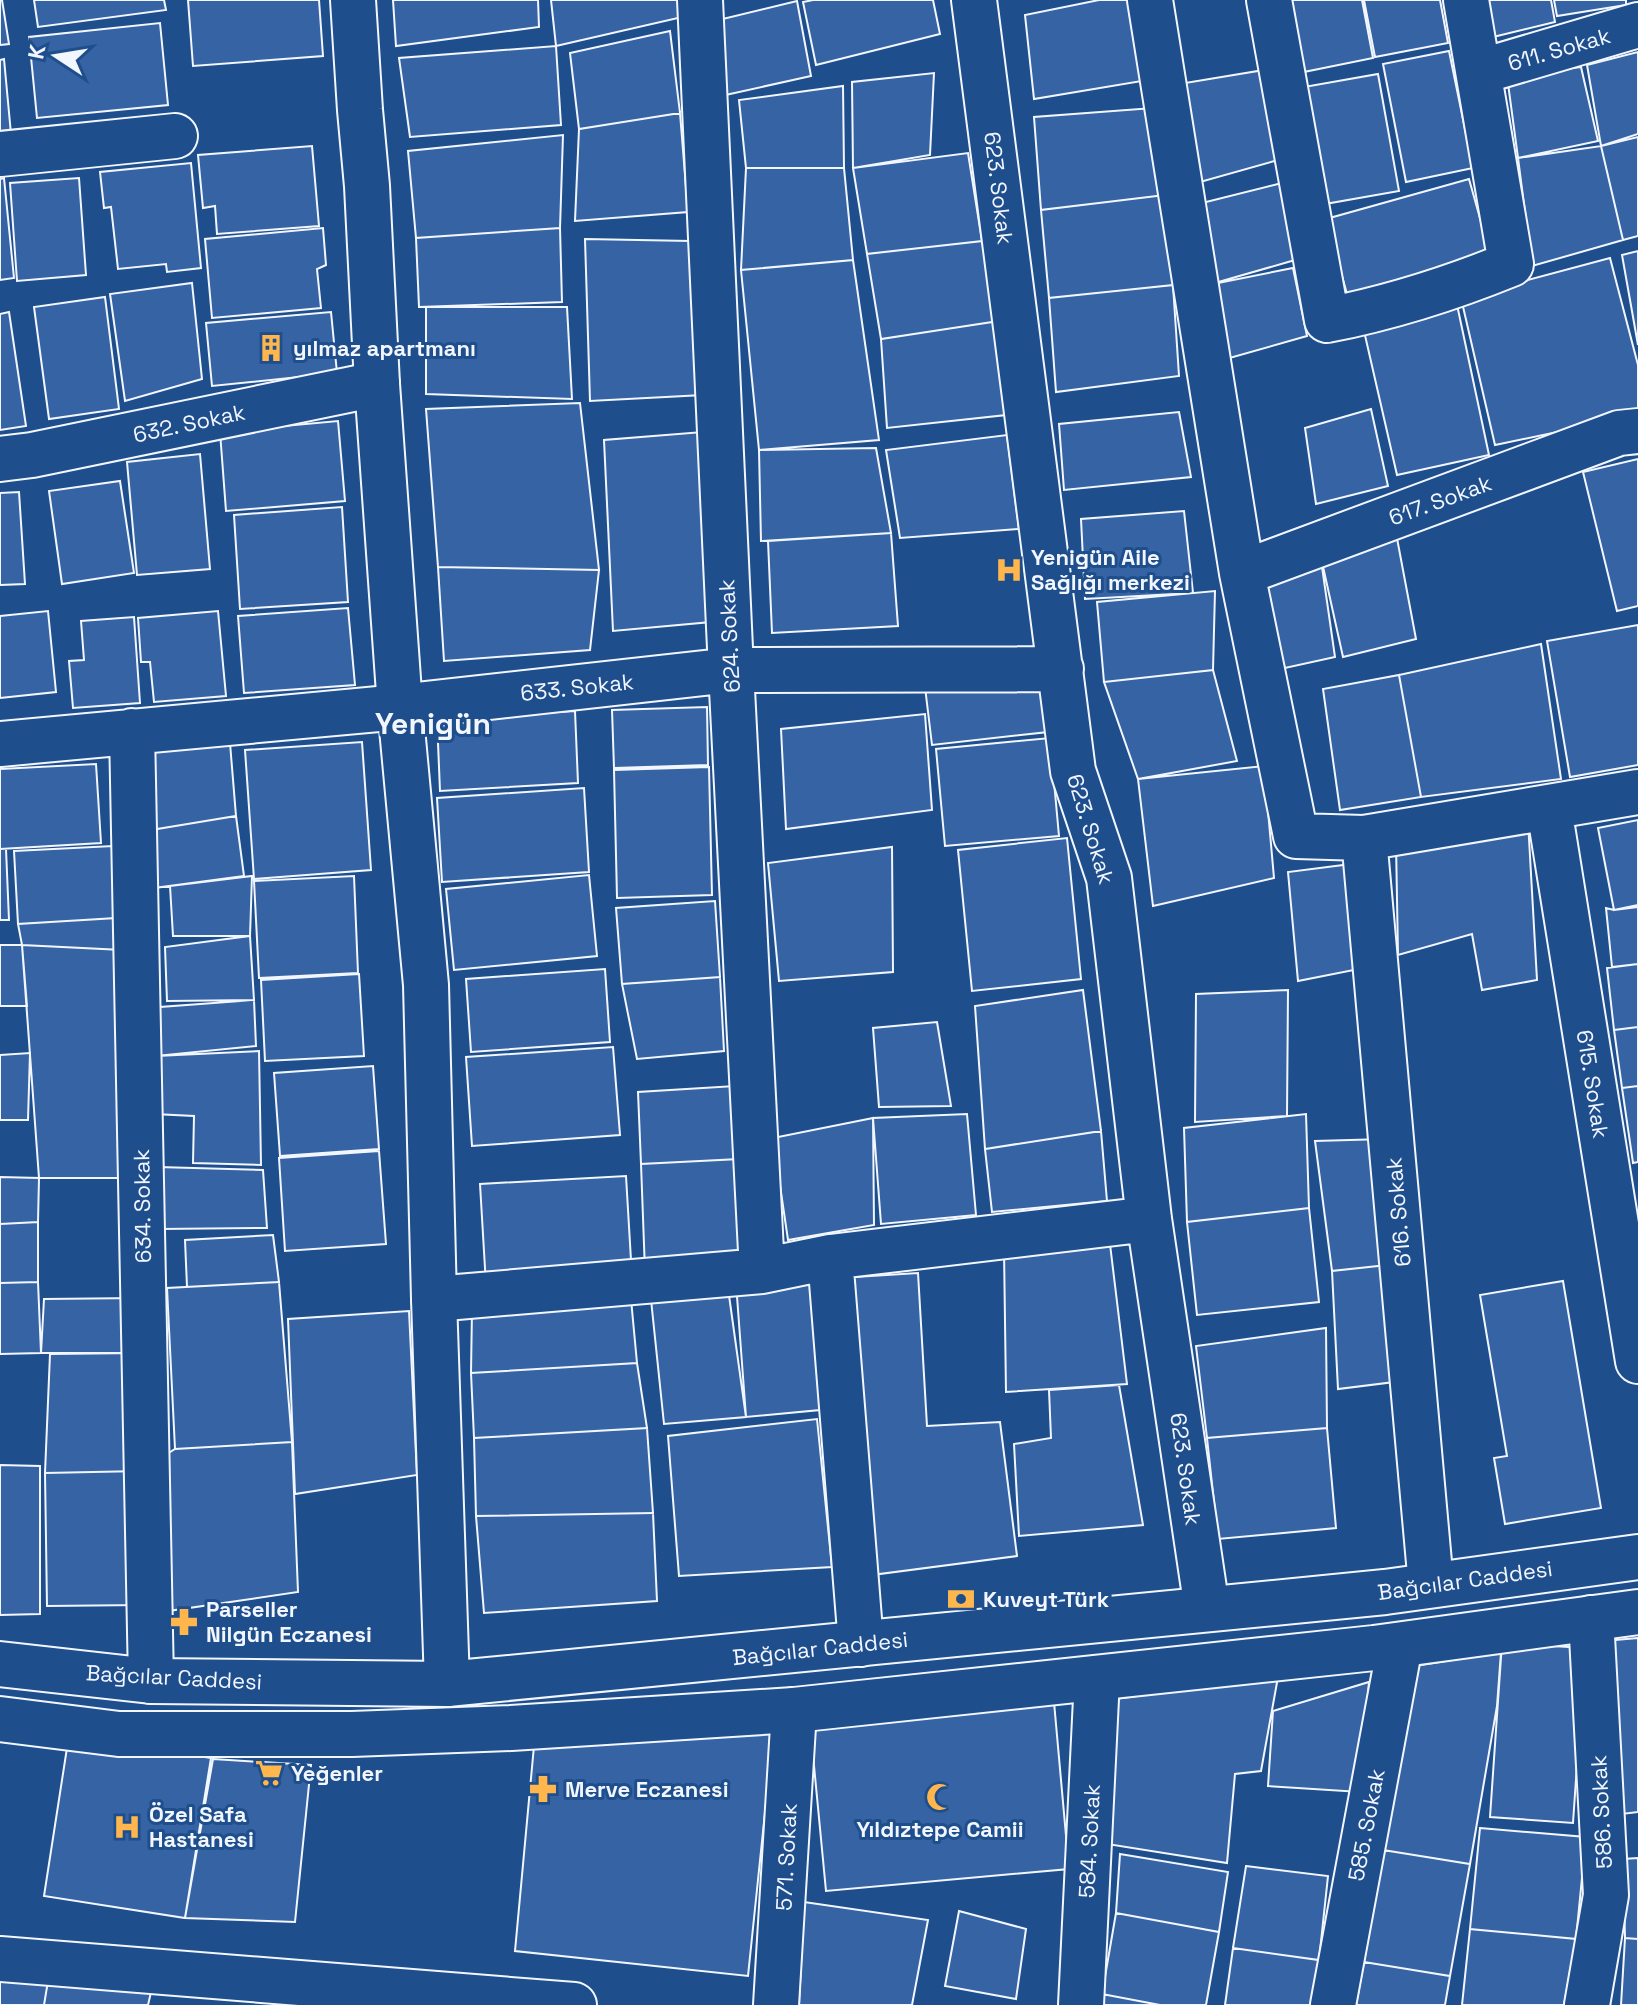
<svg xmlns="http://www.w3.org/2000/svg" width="1638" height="2005" viewBox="0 0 1638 2005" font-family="'Space Grotesk',sans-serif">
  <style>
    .building { fill: #3563a3; stroke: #f2f6ff; stroke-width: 2 }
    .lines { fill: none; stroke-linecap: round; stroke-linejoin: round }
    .minor-casing { stroke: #f2f6ff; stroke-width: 48 }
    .tertiary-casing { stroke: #f2f6ff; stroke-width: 48 }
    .secondary-casing { stroke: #f2f6ff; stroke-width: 48 }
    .minor { stroke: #1f4e8c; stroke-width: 44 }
    .tertiary { stroke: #1f4e8c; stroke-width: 44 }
    .secondary { stroke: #1f4e8c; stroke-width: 44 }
    .labels { text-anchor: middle; stroke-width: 6; stroke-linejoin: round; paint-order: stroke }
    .street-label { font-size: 22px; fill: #f2f6ff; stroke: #1f4e8c }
    .poi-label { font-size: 22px; font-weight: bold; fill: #f2f6ff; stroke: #1f4e8c; text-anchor: start }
    .district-label { font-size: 30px; font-weight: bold; fill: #f2f6ff; stroke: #1f4e8c }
  </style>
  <rect width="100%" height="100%" fill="#1f4e8c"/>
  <!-- building -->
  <path class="building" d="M0,0h2l7,44 -9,1z
    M34,0h130l2,10 -128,17z
    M188,0h131l4,56 -130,10z
    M393,0h145l1,27 -143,19z
    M551,0h127v18l-122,28z
    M813,0h120l7,34 -124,31 -13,-63z
    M1099,0h42l7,80 -114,19 -9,-84z
    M1279,0h83l11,58 -79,16z
    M1364,0h76l8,43 -73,14z
    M1486,0h65l4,22 -62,15z
    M1554,0h72v5l-69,11z
    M797,1l14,75 -99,22 -10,-74z
    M160,23l8,82 -131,13 -8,-81z
    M670,31l10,82 -101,16 -9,-76z
    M556,46l5,79 -151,12 -11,-79z
    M1449,51l24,117 -67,14 -23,-118z
    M1638,52v82l-37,12 -14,-81z
    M4,59l7,75 -11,1v-75z
    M1581,67l17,74 -80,17 -11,-82z
    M1264,70l14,90 -85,24 -14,-100z
    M934,73l-4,82 -77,13 -1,-86z
    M1378,74l21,117 -74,13 -21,-117z
    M843,86l1,82h-98l-7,-68z
    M1153,108l12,87 -124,15 -7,-93z
    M680,113l8,99 -113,9 4,-92z
    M563,135l-3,93 -144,10 -8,-87z
    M1638,137v99l-15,4 -22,-94z
    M312,146l7,80 -102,8 -2,-28 -12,2 -5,-53z
    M1601,146l22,94 -91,26 -14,-108z
    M968,153l14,88 -115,13 -14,-86z
    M191,163l10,105 -34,4 -1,-8 -48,5 -7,-62 -7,1 -4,-36z
    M746,168h98l9,92 -112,10z
    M4,178l10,100 -14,2v-101z
    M79,178l7,97 -69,6 -7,-98z
    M1469,179l21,75 -143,40 -21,-75z
    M1282,183l13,77 -87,25 -10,-81z
    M1165,195l8,90 -124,13 -8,-88z
    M323,228l3,37 -9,4 4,39 -109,10 -7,-79z
    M560,228l2,74 -143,5 -3,-69z
    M585,239l105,2 13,154 -113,6z
    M982,241l17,80 -118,18 -14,-85z
    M1638,251v94l-16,-90z
    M1610,258l28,107v50l-143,30 -34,-147z
    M853,260l26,180 -120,10 -18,-180z
    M1293,268l14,68 -88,25 -11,-76z
    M192,283l10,96 -77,22 -15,-107z
    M1173,285l6,91 -123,16 -7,-94z
    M105,297l14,112 -70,10 -15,-112z
    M1456,300l33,155 -92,20 -33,-144z
    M426,307h141l5,92 -146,-5z
    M9,312l17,114 -26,4v-116z
    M331,312l6,61 -125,13 -6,-63z
    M999,321l7,94 -119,13 -6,-89z
    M580,403l19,167 -161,-3 -12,-158z
    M1371,409l17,77 -72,18 -11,-76z
    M1179,412l12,65 -127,13 -5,-66z
    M338,421l7,80 -119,10 -6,-79z
    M715,431l7,190 -109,10 -9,-191z
    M1007,435l12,94 -119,9 -14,-88z
    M876,448l15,85 -130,8 -2,-91z
    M200,454l10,115 -73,6 -10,-113z
    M1638,459v147l-21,5 -34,-139z
    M120,481l14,92 -72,11 -13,-93z
    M19,492l6,92 -25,1v-92z
    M342,507l6,95 -108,7 -6,-94z
    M1184,511l9,82 -108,6 -4,-80z
    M1393,517l23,122 -73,18 -23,-104z
    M891,533l7,93 -126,7 -4,-92z
    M1320,553l15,104 -73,16 -14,-96z
    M438,567l161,3 -9,80 -146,11z
    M1215,591l-2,79 -109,12 -7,-80z
    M348,608l7,77 -111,8 -6,-77z
    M48,611l8,81 -56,6v-82z
    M218,611l8,85 -72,6 -4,-40h-9l-3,-44z
    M134,617l6,86 -67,5 -4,-47 15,-1 -3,-39z
    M1638,625v140l-68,12 -23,-136z
    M1541,644l20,135 -140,18 -22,-122z
    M1213,670l24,91 -99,18 -34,-97z
    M1043,674l5,58 -116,13 -7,-58z
    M1399,675l22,122 -81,13 -17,-121z
    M707,707l1,58 -94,3 -2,-58z
    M575,711l3,72 -138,8 -3,-72z
    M925,714l7,96 -146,19 -5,-100z
    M1050,738l9,98 -114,10 -9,-97z
    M362,742l9,128 -117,9 -9,-129z
    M230,743l6,73 -85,14 -5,-80z
    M96,764l5,79 -101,6v-80z
    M1264,766l10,112 -121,28 -15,-127z
    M709,767l3,128 -95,3 -3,-128z
    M584,788l5,84 -147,10 -5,-84z
    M236,816l8,60 -90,12 -3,-58z
    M1638,820v85l-24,5 -16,-82z
    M1528,821l9,159 -55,10 -10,-56 -74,21 -2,-112z
    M1067,838l14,141 -109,12 -14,-141z
    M113,846l3,72 -98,6 -4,-73z
    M892,847l1,125 -114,9 -11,-118z
    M0,849h6l3,71h-9z
    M1367,862l-3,106 -66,13 -10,-109z
    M589,875l8,81 -143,14 -8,-81z
    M252,876l-2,60h-77l-3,-50z
    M354,876l4,97 -99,5 -5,-97z
    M715,901l5,76 -98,7 -6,-76z
    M1638,907v57l-26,3 -6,-59 8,2z
    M116,918l6,32 -100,-5 -4,-21z
    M250,936l4,64 -87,1 -2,-54z
    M0,945h22l5,61h-27z
    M22,945l100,5 11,228h-94z
    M1638,964v63l-24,3 -7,-62z
    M605,969l5,73 -139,10 -5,-73z
    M359,974l5,82 -99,5 -4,-81z
    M720,977l4,74 -87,8 -15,-75z
    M1083,990l18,141 -116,18 -10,-143z
    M1288,990l-1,126 -92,6 1,-128z
    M254,1000l2,46 -100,10 4,-49z
    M937,1022l14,84 -72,1 -6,-79z
    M1638,1027v59l-16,2 -8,-58z
    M613,1047l7,88 -148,11 -6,-89z
    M259,1051l2,114 -68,-2 1,-47 -40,-2 2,-58z
    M30,1053l-2,67h-28v-65z
    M373,1066l6,83 -99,7 -6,-83z
    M735,1086l4,73 -98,5 -3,-72z
    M1638,1086v76l-5,1 -11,-75z
    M967,1114l9,101 -95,9 -8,-106z
    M1306,1114l3,94 -122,14 -3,-94z
    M873,1118l1,107 -86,15 -15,-102z
    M1101,1131l6,70 -115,11 -7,-63z
    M1385,1139l11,125 -64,7 -17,-130z
    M379,1151l7,93 -101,7 -6,-93z
    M739,1159l9,104 -103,8 -4,-107z
    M158,1167l105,3 4,58 -107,1z
    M626,1176l6,101 -146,8 -6,-101z
    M0,1177l39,1 -1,44 -38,2z
    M1309,1208l10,94 -122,13 -10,-93z
    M38,1222v60l-38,1v-59z
    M273,1235l6,47 -92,5 -2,-47z
    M1109,1236l18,148 -121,8 -2,-142z
    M1396,1264l6,117 -64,8 -6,-118z
    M918,1273l9,153 73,-4 17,134 -153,20 -25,-298z
    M810,1275l10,135 -74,7 -10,-134z
    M727,1281l19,136 -82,7 -14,-134z
    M1563,1281l38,227 -96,16 -11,-66 13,-2 -27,-161z
    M38,1282l3,71 -41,1v-71z
    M279,1282l13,160 -117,7 -8,-161z
    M139,1298l1,55h-99l3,-54z
    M631,1299l6,64 -166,10 1,-64z
    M409,1311l8,164 -122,19 -7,-175z
    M1326,1328l1,100 -120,10 -11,-92z
    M140,1353l1,118 -96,2 5,-119z
    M637,1363l10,65 -173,10 -3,-65z
    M1119,1385l24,140 -124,11 -5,-92 37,-6 -2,-48z
    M817,1419l15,148 -153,9 -11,-140z
    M647,1428l6,85 -177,3 -2,-78z
    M1327,1428l9,100 -118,11 -11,-101z
    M292,1442l6,150 -130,19 -9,-152 16,-10z
    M0,1465l40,1v148l-40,1z
    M141,1471v134l-94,1 -2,-133z
    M653,1513l4,88 -173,12 -8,-97z
    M1638,1638v174l-16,2 -18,-173z
    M1502,1643l83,5 -12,175 -83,-6z
    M1501,1652l-4,54 -27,158 -87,-14 32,-184z
    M1278,1677l-17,94 -26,3 -8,89 -120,-19 8,-145z
    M1369,1682l-9,110 -92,-6 5,-75z
    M1054,1702l15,167 -243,22 -16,-167z
    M774,1726l-26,250 -233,-25 20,-216z
    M69,1735l142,23 -26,160 -141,-22z
    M213,1759l98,6 -16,157 -110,-4z
    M1480,1828l106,9 -10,102 -106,-10z
    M1383,1850l87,14 -20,112 -86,-14z
    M1120,1854l108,18 -9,60 -103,-19z
    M1638,1858v81l-13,-1 -2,-79z
    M1246,1866l82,10 -9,84 -86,-12z
    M804,1902l124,18 -16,85h-113z
    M959,1911l67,18 -10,70 -71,-13z
    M1116,1913l103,19 -13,73h-46l-58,-11z
    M1470,1929l106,10 -12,66h-102z
    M1625,1938l13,1v66h-17z
    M1233,1948l86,12 -7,45h-87z
    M1364,1962l86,14 -5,29h-89z
    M0,1974l48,7 -4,24h-44z
    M48,1981l104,7 -4,17h-104z
    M1102,1994l58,11h-60z"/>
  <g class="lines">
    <!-- minor casing -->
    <g class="minor-casing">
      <path id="minor" d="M700,0l31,670 31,601
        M974,0l99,771 36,107 40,341 58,390
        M1150,0l92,573 54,263 68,2 274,-46
        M1269,0l58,320c62,-12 125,-32 184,-56l-45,-264
        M1479,72l159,-47
        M0,154l175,-18
        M0,459l32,-4 345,-71
        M1242,573l377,-140 19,-2
        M132,731l19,950
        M0,744l400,-37 331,-37 330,-1
        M1549,808l89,553
        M1364,838l67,747
        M830,1257l31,387
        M434,1299l328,-28 68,-14 319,-38
        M0,1959l574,46
        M776,2005l18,-295
        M1081,2005l16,-327
        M1333,2005l67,-360
        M1587,2005l19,-110 -15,-277"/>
    </g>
    <!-- tertiary casing -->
    <g class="tertiary-casing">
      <path id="tertiary" d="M353,0l7,110 7,76 10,198 23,323 26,278 8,314 13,385"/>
    </g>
    <!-- secondary casing -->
    <g class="secondary-casing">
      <path id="secondary" d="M0,1664l151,17 296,3 938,-92 253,-35
        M0,1719l119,15h233l159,-6 283,-18 580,-62 264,-36"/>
    </g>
    <!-- minor -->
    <use href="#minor" class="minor"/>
    <!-- tertiary -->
    <use href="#tertiary" class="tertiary"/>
    <!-- secondary -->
    <use href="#secondary" class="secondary"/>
  </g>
  <!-- icons -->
  <defs>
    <g id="building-bare" transform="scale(2.16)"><path d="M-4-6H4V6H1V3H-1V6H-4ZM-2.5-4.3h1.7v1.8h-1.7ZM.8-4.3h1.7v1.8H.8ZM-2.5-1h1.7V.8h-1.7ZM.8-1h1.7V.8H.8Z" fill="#ffb74d" stroke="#1f4e8c" stroke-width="2.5" paint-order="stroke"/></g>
    <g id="hospital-bare" transform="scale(2.16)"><path d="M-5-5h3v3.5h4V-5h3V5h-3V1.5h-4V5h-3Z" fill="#ffb74d" stroke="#1f4e8c" stroke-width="2.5" paint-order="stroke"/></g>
    <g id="bank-bare" transform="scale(2.16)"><path d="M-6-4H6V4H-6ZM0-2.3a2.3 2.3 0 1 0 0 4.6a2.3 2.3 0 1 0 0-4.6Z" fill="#ffb74d" stroke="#1f4e8c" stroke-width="2.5" paint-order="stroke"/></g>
    <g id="pharmacy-bare" transform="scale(2.16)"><path d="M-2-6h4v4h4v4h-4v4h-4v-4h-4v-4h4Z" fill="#ffb74d" stroke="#1f4e8c" stroke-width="2.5" paint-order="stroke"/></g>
    <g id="supermarket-bare" transform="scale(2.16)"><path d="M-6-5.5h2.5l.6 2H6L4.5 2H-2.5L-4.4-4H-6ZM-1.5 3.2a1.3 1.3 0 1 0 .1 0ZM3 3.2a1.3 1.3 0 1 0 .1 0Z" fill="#ffb74d" stroke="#1f4e8c" stroke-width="2.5" paint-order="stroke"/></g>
    <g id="mosque-bare" transform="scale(2.16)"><path d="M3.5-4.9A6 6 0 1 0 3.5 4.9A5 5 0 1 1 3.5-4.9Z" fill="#ffb74d" stroke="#1f4e8c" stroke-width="2.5" paint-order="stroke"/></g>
  </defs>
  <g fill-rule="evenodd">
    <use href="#building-bare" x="271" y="348"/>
    <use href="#hospital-bare" x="1009" y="570"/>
    <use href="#bank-bare" x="961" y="1599"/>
    <use href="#pharmacy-bare" x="184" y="1622"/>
    <use href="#supermarket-bare" x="269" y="1773"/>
    <use href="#pharmacy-bare" x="543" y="1789"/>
    <use href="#mosque-bare" x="940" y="1797"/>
    <use href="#hospital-bare" x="127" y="1827"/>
  </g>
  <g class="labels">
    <!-- street labels -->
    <g class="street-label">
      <text transform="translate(1559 49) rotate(-16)" y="8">611. Sokak</text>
      <text transform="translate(999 188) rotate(83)" y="8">623. Sokak</text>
      <text transform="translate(189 423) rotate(-12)" y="8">632. Sokak</text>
      <text transform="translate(1440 500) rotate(-20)" y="8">617. Sokak</text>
      <text transform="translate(729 636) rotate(-93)" y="8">624. Sokak</text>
      <text transform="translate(577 687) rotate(-6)" y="8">633. Sokak</text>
      <text transform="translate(1091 829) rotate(73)" y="8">623. Sokak</text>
      <text transform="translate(1593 1084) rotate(81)" y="8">615. Sokak</text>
      <text transform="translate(142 1206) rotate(-91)" y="8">634. Sokak</text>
      <text transform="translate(1398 1212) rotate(-95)" y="8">616. Sokak</text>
      <text transform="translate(1186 1469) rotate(82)" y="8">623. Sokak</text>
      <text transform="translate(1465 1580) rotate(-8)" y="8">Bağcılar Caddesi</text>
      <text transform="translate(820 1648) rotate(-6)" y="8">Bağcılar Caddesi</text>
      <text transform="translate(174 1677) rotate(3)" y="8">Bağcılar Caddesi</text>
      <text transform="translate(1601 1812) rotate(-93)" y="8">586. Sokak</text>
      <text transform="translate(1366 1825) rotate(-79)" y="8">585. Sokak</text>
      <text transform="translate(1089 1841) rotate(-87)" y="8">584. Sokak</text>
      <text transform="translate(786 1857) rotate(-87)" y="8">571. Sokak</text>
    </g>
    <!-- poi labels -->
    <g class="poi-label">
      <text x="293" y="356">yılmaz apartmanı</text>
      <text x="1031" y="565">Yenigün Aile<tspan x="1031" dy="25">Sağlığı merkezi</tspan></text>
      <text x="983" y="1607">Kuveyt Türk</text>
      <text x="206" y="1617">Parseller<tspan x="206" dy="25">Nilgün Eczanesi</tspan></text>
      <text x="291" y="1781">Yeğenler</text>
      <text x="565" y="1797">Merve Eczanesi</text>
      <text x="149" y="1822">Özel Safa<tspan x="149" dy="25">Hastanesi</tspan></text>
      <text x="940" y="1837" text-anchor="middle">Yıldıztepe Camii</text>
    </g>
    <!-- district labels -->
    <g class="district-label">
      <text x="433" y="734">Yenigün</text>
    </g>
  </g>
  <!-- north arrow -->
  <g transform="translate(56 56) rotate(282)" stroke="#1f4e8c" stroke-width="6" paint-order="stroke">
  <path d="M0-6L14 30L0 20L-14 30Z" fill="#f2f6ff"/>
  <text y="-12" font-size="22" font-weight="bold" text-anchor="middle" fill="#f2f6ff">K</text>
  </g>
</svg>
